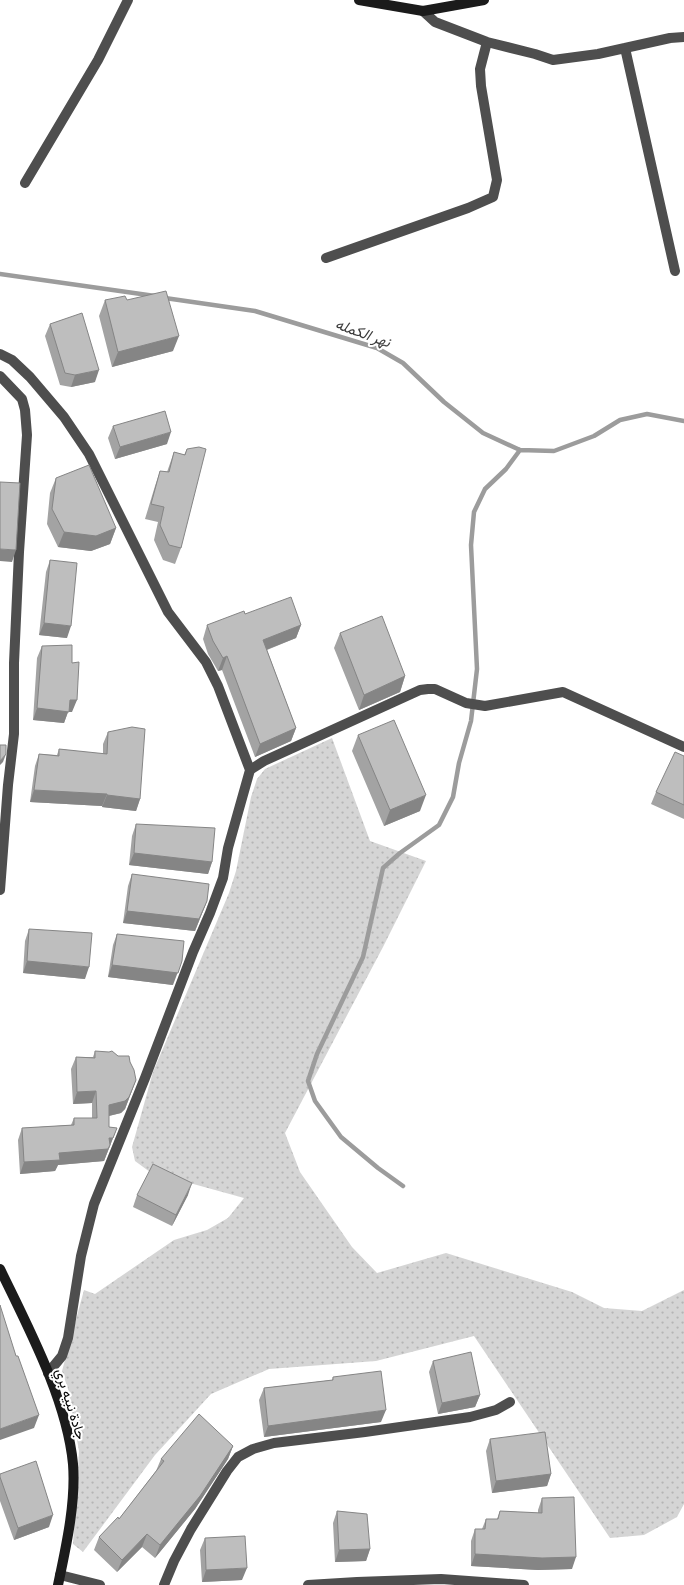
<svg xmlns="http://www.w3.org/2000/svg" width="684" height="1585" viewBox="0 0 684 1585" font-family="Overpass,Vazirmatn,sans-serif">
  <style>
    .grass { fill: url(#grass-dots) }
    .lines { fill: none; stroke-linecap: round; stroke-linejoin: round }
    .stream { stroke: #9c9c9c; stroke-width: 4.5 }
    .street { stroke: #4e4e4e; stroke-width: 10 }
    .secondary { stroke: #1b1b1b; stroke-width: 10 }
    .wall { fill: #a3a3a3 }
    .shaded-wall { fill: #858585 }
    .building { fill: #bebebe; stroke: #858585 }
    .labels { text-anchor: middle; stroke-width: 4; stroke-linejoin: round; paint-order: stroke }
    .street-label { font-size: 14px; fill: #000; stroke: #fff }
    .water-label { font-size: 15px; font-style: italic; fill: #3d3d3d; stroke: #fff }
  </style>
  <defs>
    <pattern id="grass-dots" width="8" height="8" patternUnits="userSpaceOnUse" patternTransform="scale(1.25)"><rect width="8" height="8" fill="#d5d5d5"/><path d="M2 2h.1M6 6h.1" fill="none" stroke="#b5b5b5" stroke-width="1.8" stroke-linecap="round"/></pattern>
  </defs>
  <rect width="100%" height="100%" fill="#fff"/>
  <!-- grass -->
  <path class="grass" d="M332,738l38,103 56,20 -43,86 -98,186 15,39 52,75 25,26 69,-20 126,39 32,16 38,3 42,-21v214l-7,13 -33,18 -34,3 -136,-202 -98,25 -107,8 -58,25 -56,61 -72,97 -10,-8 6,-93 -11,-62 -6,-18 22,-81 11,4 79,-54 33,-10 21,-12 16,-20 -94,-26 -15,-11 -3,-14 21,-75 76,-179 7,-22 15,-74 6,-18 8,-10z"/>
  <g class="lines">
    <!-- stream -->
    <path class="stream" d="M0,274l155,22
      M165,298l90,13 122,37 26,15 41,39 39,31 37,17 34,1 40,-15 26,-16 27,-6 37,7
      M403,1186l-25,-18 -37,-31 -26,-36 -7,-20 9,-27 46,-97 20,-89 17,-15 39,-28 14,-28 6,-34 12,-42 6,-52 -6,-124 3,-33 11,-23 21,-20 14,-19"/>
    <!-- street -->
    <path class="street" d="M423,11l12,11 52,20 48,12 18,6 45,-6 72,-16 14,-1
      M625,48l50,223
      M25,183l73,-123 30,-60
      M326,258l142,-50 25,-11 4,-17 -16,-94 -1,-17 7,-27
      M0,354l12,6 18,17 34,40 25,37 79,158 38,50 12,24 32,84
      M0,376l22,23 3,11 2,25 -8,117 -5,111v71l-6,51 -8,105
      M48,1373l14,-17 6,-18 13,-82 13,-52 51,-126 48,-126 17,-39 13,-35 5,-30 22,-78 14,-9 156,-71 8,-1h7l31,14 19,3 78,-14 121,55
      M60,1575l40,10
      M164,1585l10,-24 17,-32 36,-58 11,-14 15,-8 21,-6 91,-11 105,-15 26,-7 14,-8
      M308,1585l49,-3 84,-3 83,6"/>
    <!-- secondary -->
    <path class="secondary" d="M359,0l64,11 61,-11
      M0,1269c28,58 67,131 73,195 3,39 -7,83 -15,121"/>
  </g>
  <!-- wall -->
  <path class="wall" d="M105,300h22l46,51 -61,16 -13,-51z
    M50,324l45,58 -24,5 -11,-2 -15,-49z
    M113,426l54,18 -52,15 -7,-21z
    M187,449l-6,99 -6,16 -12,-4 -9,-20 4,-18 -13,-3 10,-33 5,-15 7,1 7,-20 10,3z
    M56,478l60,50 -6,16 -19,7 -33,-4 -11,-23 3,-31z
    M50,560l17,78 -28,-3 7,-63z
    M245,614l56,11 -5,13 -29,12 29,78 -5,13 -36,16 -33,-87 -4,1 -10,-17 -5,-15 4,-14z
    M340,633l65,43 -5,16 -41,18 -25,-62z
    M42,646l30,66h-4l-4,11 -31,-3 4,-62z
    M108,732l32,67 -4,12 -34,-4v-1l-72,-4 5,-36 4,-12 18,1 2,-6 44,5v-10z
    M358,735l62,76 -36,15 -32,-75z
    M684,756v63l-33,-15 5,-12z
    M136,824l76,38 -4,12 -79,-9 3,-29z
    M132,874l75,27 -12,30 -72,-8 5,-37z
    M29,929l56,50 -62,-6 2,-32z
    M117,934l56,51 -65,-8 5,-32z
    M95,1051l23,5 12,6 6,18 -11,29 -4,4 -12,3v11l8,1 -13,33 -46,4 -3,6 -35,3 -2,-34 4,-12 49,-3 3,-7h18v-15l-19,1 -2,-35 5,-12h17z
    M137,1195h51l-16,31 -39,-19z
    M433,1361l47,34 -5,12 -37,7 -9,-42z
    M333,1377l48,45 -117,15 -5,-37 5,-12 68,-8z
    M490,1439l61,35 -4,12 -55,7 -6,-42z
    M233,1446l-5,13 -33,50 -40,49 -13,-11 -25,25 -23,-22 5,-13 20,-18 37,-48 5,-12z
    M0,1474l49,53 -35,13 -14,-39z
    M542,1498l30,71 -34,1 -67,-4v-25l4,-12h7l4,-10h11l3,-8 38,2v-3z
    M337,1511l33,38 -4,12 -31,1 -2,-39z
    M205,1538l37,42 -40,2 -2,-32z"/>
  <!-- shaded-wall -->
  <path class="shaded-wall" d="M179,336l-6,15 -61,16 6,-15z
    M99,370l-4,12 -24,5 4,-12z
    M171,432l-4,12 -52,15 5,-12z
    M116,528l-6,16 -19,7 -33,-4 6,-15z
    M0,549l16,1 -4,12 -12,-1z
    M44,623l27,3 -4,12 -28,-3z
    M301,625l-5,13 -38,15 5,-13z
    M227,656l-5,14 -4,1 5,-13z
    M405,676l-5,16 -41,18 5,-15z
    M70,700h7l-5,12h-4l-4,11 -31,-3 4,-12z
    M296,728l-5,13 -36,16 5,-13z
    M6,754l-3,8 -3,3v-4z
    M34,790l73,4 -5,12 -72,-4z
    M107,795l33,4 -4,12 -34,-4z
    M426,795l-6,16 -36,15 6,-16z
    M134,853l78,9 -4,12 -79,-9z
    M207,901l-12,30 -72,-8 4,-12z
    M27,961l62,6 -4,12 -62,-6z
    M182,961l-9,24 -65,-8 4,-12z
    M136,1080l-11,29 -4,4 -17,4 5,-12z
    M96,1091l-4,12 -19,1 4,-12z
    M117,1128l-13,33 -46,4 -3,6 -35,3 4,-12 35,-9 50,-15z
    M192,1183l-4,12 -16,31 4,-11z
    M480,1395l-5,12 -37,7 4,-11z
    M386,1410l-5,12 -117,15 4,-11z
    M39,1415l-5,13 -34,12v-11z
    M233,1446l-5,13 -33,50 -40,49 5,-13z
    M551,1474l-4,12 -55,7 4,-12z
    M53,1515l-4,12 -35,13 4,-12z
    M147,1534l-5,13 -25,25 5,-12z
    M370,1549l-4,12 -31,1 4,-12z
    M475,1554l101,3 -4,12 -34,1 -67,-4z
    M247,1568l-5,12 -40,2 4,-12z"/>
  <!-- building -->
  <path class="building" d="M166,291l13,45 -61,16 -13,-52 20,-4 2,4z
    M82,313l17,57 -24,5 -10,-2 -15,-49z
    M165,411l6,21 -51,15 -7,-21z
    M199,447l7,2 -25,99 -12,-3 -9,-20 4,-18 -13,-3 9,-33 9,1 5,-20 11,3 2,-6z
    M89,465l27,63 -20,8 -32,-4 -12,-23 4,-31z
    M0,482l20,1 -4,67 -16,-1z
    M50,560l27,3 -6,63 -27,-3z
    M291,597l10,28 -38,15 33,88 -36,16 -33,-88 -4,2 -10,-17 -6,-16 37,-14 1,3z
    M382,616l23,60 -41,19 -24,-62z
    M72,645v18l7,-1 -2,38h-7l-1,12 -32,-4 5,-62z
    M394,720l32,75 -36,15 -32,-75z
    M132,727l13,2 -5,70 -33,-4v-1l-73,-4 5,-36 20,2v-7l48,5 1,-22z
    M0,745h6v9l-6,7z
    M675,752l9,4v49l-28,-13z
    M136,824l79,4 -3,34 -78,-9z
    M132,874l77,10 -2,17 -8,18 -72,-8z
    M29,929l63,4 -3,34 -62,-6z
    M117,934l67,7 -2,20 -4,12 -66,-8z
    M95,1051l14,1 3,-1 6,5h11l1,6 4,8 2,10 -7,17 -4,4 -16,4v22l8,1 -4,10h-4l1,7 -2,4 -49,4 1,7 -36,2 -2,-34 52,-3v-7h23l-1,-27 -19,1 -1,-35 19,1z
    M153,1164l39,19 -16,32 -39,-20z
    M0,1305l16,51h2l21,59 -39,14z
    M471,1352l9,43 -38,8 -9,-42z
    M381,1371l5,39 -118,16 -4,-38 69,-8v-3z
    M199,1414l34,32 -33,50 -40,49 -13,-11 -25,26 -23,-23 19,-20 1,2 45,-58 -3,-2z
    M545,1432l6,42 -55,7 -6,-42z
    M36,1461l17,54 -35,13 -18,-51v-3z
    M574,1497l2,60 -34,1 -67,-4v-25h10l1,-10h12l2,-8 42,2v-15z
    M337,1511l30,3 3,35 -31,1z
    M245,1536l2,32 -41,2 -1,-32z"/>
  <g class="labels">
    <!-- street labels -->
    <g class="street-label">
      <text transform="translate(71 1404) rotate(73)" y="5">جادة نبيه بري</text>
    </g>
    <!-- water labels -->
    <g class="water-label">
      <text transform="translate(363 333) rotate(20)" y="5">نهر الكمله</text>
    </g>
  </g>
</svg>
